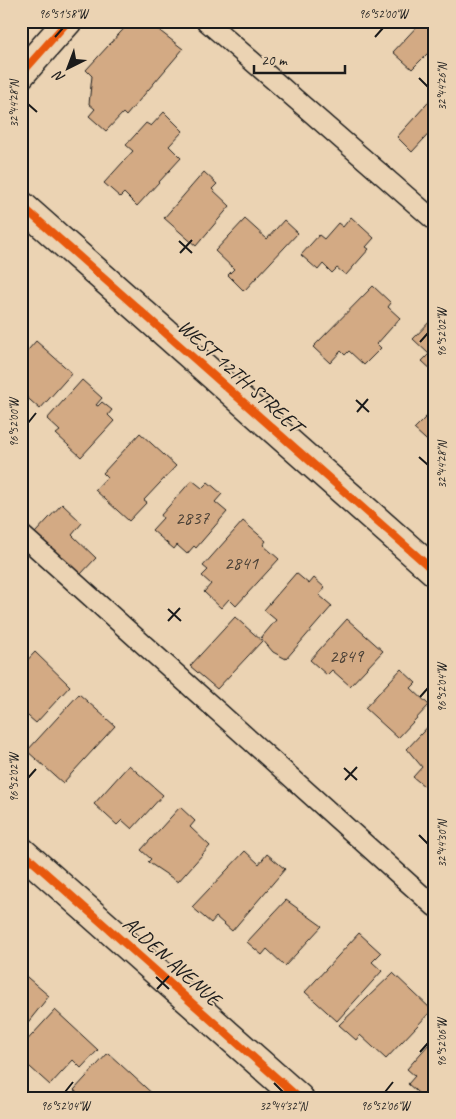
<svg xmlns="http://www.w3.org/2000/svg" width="456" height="1119" viewBox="0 0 456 1119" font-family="Caveat,sans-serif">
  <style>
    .building { fill: #d3aa84; stroke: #1c1c1c }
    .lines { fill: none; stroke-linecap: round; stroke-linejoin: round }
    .service-casing { stroke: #1c1c1c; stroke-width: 22 }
    .minor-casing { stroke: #1c1c1c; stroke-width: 31 }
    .tertiary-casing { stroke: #1c1c1c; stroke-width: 31 }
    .service { stroke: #ebd3b3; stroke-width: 19 }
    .minor { stroke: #ebd3b3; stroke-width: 28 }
    .tertiary { stroke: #ebd3b3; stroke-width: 28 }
    .cycleway-casing { stroke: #ebd3b3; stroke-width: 11 }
    .cycleway { stroke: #e8590c; stroke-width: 8 }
    .ticks { fill: none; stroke: #1c1c1c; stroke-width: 2 }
    .labels { text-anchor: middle; stroke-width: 4; stroke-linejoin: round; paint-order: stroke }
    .number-label { font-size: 19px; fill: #4a4036 }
    .street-label { font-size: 21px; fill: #1c1c1c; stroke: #ebd3b3 }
    .neatline { fill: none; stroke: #1c1c1c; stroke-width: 2 }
    .ticks-label { font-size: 12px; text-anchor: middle; fill: #1c1c1c }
  </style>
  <rect width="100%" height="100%" fill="#ebd3b3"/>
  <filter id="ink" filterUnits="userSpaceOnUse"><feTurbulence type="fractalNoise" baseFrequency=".02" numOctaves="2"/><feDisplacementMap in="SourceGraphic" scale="10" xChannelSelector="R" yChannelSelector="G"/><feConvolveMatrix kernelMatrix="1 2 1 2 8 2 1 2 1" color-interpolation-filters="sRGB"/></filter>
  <g filter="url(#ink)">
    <!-- building -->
    <path class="building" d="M131,21h16l36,28 -57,67 -3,-3 -17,18 -17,-15 6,-7 -6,-5 3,-28 -6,-6z
      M422,21h13v31l-3,-3 -20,20 -19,-17z
      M435,95v32l-23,25 -15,-15z
      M164,112l19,19 -14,15 12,12 -44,48 -13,-13 -4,4 -16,-14 29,-32 -7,-6 20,-22 5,3z
      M204,172l13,12 -5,5 18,17 -34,40 -32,-28z
      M351,217l23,21 -8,9 3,2 -23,26 -9,-7 -5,5 -9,-9 -5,6 -17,-15 18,-20 5,4 14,-16 5,4z
      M245,219l22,20 17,-19 14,13 -54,58 -16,-16 6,-6 -19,-18z
      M373,286l18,17 -3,4 12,11 -23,26 4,4 -17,17 -15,-14 -4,4 -4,-4 -11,12 -17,-16z
      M435,316v57l-13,-12 7,-7 -16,-15z
      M36,341l36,32 -32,36 -19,-17v-34z
      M82,380l20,18 -6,7 2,1 4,-4 10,8 -4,5 6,6 -33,36 -25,-23 4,-3 -13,-12z
      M435,408v40l-21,-19z
      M140,433l36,33 -32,34 3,2 -18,19 -34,-31 12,-13 -4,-4z
      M192,480l10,8 6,-6 14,12 -7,8 12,10 -31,36 -2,-2 -7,8 -10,-9 -3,4 -22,-19 11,-12 -2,-3z
      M62,504l20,19 -10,12 24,23 -17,18 -44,-43z
      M243,521l23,20 -3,4 16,14 -43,47 -7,-7 -8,9 -17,-16 7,-8 -9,-8 6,-6 -5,-4z
      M296,573l13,11 5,-6 11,10 -6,7 13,11 -46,53 -13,-7 -12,-14 15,-18 -12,-10z
      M235,617l27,24 -45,48 -27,-23z
      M347,619l36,32 -33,35 -18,-16 -5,5 -17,-15z
      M35,652l35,34 -34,37 -15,-13v-43z
      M401,669l15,14 -5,5 18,17 -31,33 -33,-30z
      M79,694l36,32 -52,57 -36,-32z
      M435,719v67l-5,5 -17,-14 9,-10 -15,-18z
      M129,765l34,30 -31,34 -10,-9 -5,5 -23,-21z
      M180,807l15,14 -5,6 20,19 -32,36 -30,-20 3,-3 -10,-9z
      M245,851l14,13 8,-10 18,15 -53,62 -16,-14 -5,6 -19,-16z
      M286,900l36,26 -37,40 -18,-17 -5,6 -15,-13z
      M359,933l22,20 -9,9 10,9 -45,50 -32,-29z
      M21,972l28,24 -28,35z
      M393,973l39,37 -46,49 -26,-24 -4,5 -17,-15z
      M55,1010l43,40 -17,18 -8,-8 -23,25 -29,-26v-12z
      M435,1037v61h-11l-16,-14 7,-8 -8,-7z
      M108,1053l49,45h-74l-9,-8z"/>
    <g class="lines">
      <!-- service casing -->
      <g class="service-casing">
        <path id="service" d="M206,21l229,200
          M21,534l414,373"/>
      </g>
      <!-- minor casing -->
      <g class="minor-casing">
        <path id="minor" d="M21,74l47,-53
          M21,851l278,247"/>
      </g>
      <!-- tertiary casing -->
      <g class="tertiary-casing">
        <path id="tertiary" d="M21,205l414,367"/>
      </g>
      <!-- service -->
      <use href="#service" class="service"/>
      <!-- minor -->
      <use href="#minor" class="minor"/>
      <!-- tertiary -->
      <use href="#tertiary" class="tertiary"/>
      <!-- cycleway casing -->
      <g class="cycleway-casing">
        <path id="cycleway" d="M21,74l47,-53
          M21,205l414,367
          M21,851l278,247"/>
      </g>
      <!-- cycleway -->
      <use href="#cycleway" class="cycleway"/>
    </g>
  </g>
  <!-- ticks -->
  <path class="ticks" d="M55,37l8,-9M375,37l8,-9M419,78l9,9M28,104l9,8M179,241l13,12M180,253l12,-13M420,342l8,-9M356,400l13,12M357,412l11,-13M28,423l8,-10M419,457l9,8M168,609l13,12M168,621l12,-13M420,697l8,-9M344,768l13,12M28,778l8,-9M345,780l12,-13M419,835l9,9M156,977l13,12M157,989l12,-13M420,1052l8,-9M274,1083l9,9M65,1092l8,-10M385,1092l8,-10"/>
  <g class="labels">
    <!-- number labels -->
    <g class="number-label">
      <text x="192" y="524">2837</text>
      <text x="241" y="569">2841</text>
      <text x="346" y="662">2849</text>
    </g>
    <!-- street labels -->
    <g class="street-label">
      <text transform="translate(240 376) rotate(42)" y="7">WEST 12TH STREET</text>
      <text transform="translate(172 961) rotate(42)" y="7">ALDEN AVENUE</text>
    </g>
  </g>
  <!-- margin -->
  <rect width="456" height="1119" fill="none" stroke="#ebd3b3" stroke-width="55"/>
  <!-- north arrow -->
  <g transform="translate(68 68) rotate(222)" stroke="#ebd3b3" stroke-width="4" paint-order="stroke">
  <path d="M0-4L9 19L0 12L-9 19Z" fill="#1c1c1c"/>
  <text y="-8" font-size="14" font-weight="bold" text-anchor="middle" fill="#1c1c1c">N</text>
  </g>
  <!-- scale -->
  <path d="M254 65v8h91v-8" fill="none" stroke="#1c1c1c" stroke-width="2.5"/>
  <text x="261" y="65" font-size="15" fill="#1c1c1c" stroke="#ebd3b3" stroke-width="4" paint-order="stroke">20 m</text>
  <rect x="28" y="28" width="400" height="1064" class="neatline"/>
  <g class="ticks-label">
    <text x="63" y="18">96°51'58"W</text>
    <text x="383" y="18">96°52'00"W</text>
    <text transform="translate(442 87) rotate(-90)" y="4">32°44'26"N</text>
    <text transform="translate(14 104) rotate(-90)" y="4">32°44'28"N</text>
    <text transform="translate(442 333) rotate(-90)" y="4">96°52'02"W</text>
    <text transform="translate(14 423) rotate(-90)" y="4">96°52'00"W</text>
    <text transform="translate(442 465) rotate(-90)" y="4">32°44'28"N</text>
    <text transform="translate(442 688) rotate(-90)" y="4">96°52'04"W</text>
    <text transform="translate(14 778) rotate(-90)" y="4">96°52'02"W</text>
    <text transform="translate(442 844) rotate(-90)" y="4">32°44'30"N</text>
    <text transform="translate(442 1043) rotate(-90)" y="4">96°52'06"W</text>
    <text x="65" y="1110">96°52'04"W</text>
    <text x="283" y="1110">32°44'32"N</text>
    <text x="385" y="1110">96°52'06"W</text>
  </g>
</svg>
